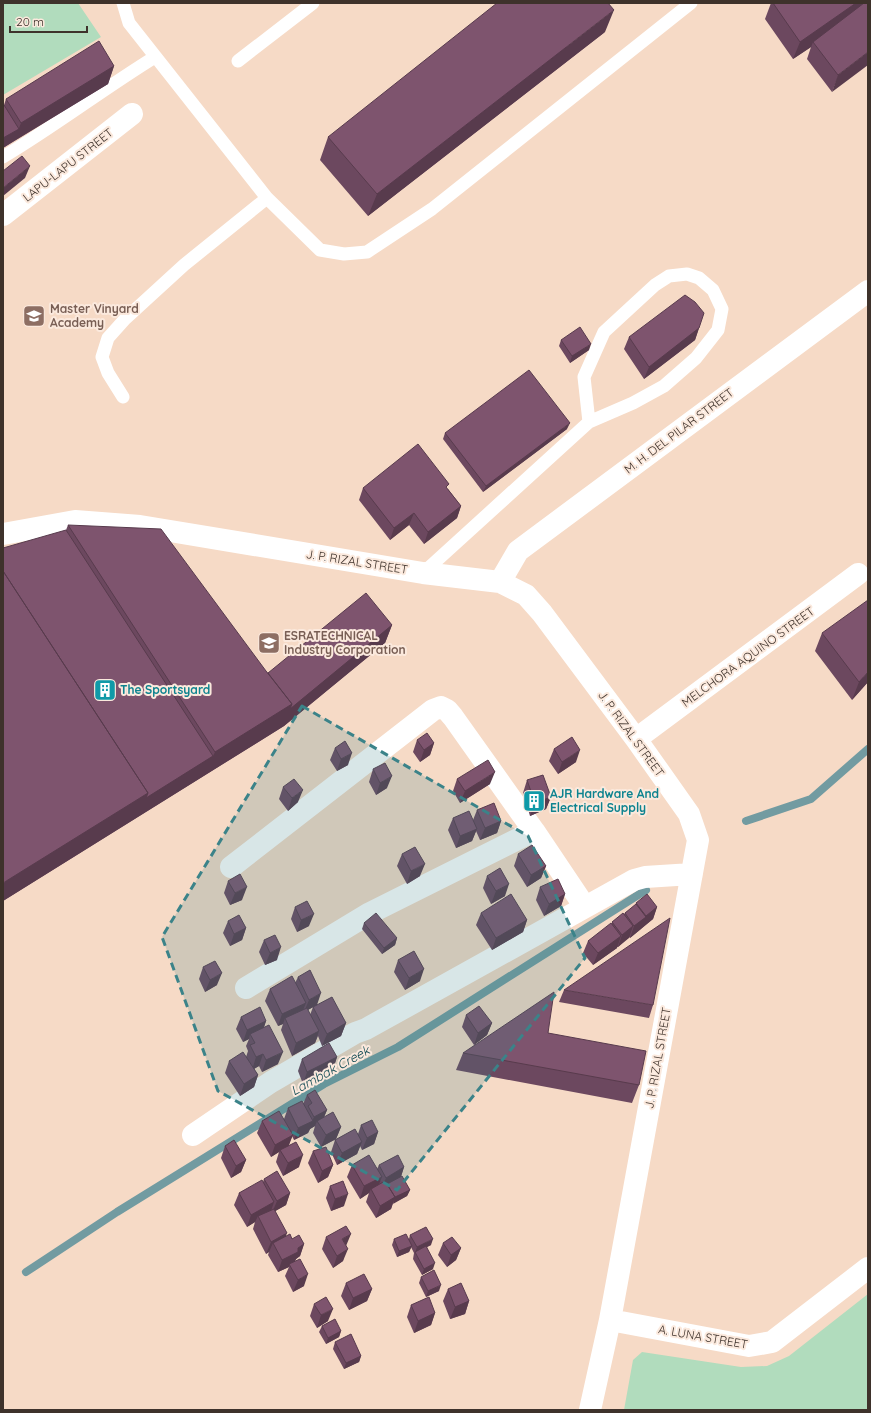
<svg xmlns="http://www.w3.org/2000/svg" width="871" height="1413" viewBox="0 0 871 1413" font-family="Quicksand,sans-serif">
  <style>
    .green { fill: #b1dcbd }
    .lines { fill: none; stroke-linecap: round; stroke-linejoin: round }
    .stream { stroke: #729ba1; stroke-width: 8 }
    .lane { stroke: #fff; stroke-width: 13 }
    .street { stroke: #fff; stroke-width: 22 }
    .wall { fill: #6c485f; fill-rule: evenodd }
    .shaded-wall { fill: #583b4d }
    .building { fill: #7e546e; stroke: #583b4d }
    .marked { fill: #3b8389; fill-opacity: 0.2; stroke: #3b8389; stroke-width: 3; stroke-dasharray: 8 5; stroke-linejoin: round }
    .labels { text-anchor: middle; stroke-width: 4; stroke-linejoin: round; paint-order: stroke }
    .street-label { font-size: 12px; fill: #3e322b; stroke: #fbe9dd }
    .education-label { font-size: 12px; font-weight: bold; fill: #785e54; stroke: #fbe9dd; text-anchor: start }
    .culture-label { font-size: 12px; font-weight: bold; fill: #0d838f; stroke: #fbe9dd; text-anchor: start }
    .water-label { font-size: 13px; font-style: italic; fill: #124b54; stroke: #fbe9dd }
  </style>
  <rect width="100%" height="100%" fill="#f6dac6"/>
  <!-- green -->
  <path class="green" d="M3,3h75l23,34 -98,58z
    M868,1294v116h-244l9,-50 9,-8 99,15 26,-1 22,-10z"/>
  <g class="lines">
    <!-- stream -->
    <path class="stream" d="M746,821l65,-22 57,-50
      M26,1272l91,-60 207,-128 74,-37 248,-157"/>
    <!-- lane -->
    <path class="lane" d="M123,3l6,20 138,175 53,52 24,4 23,-2 65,-43 259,-206
      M238,61l75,-58
      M3,157c52,-31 100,-68 152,-100
      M123,397l-15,-24 -6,-16 6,-19 17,-19 59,-54 83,-67
      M423,573l166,-151 44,-19 31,-17 32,-28 22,-28 4,-21 -9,-19 -14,-12 -12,-4 -18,2 -14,9 -51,47 -20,45 5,45"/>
    <!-- street -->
    <path class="street" d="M3,215l129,-101
      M3,534l72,-13 65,5 283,47 77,9 26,13 16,18 94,126 53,75 9,26 -88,480 -20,90
      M500,582l18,-31 350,-260
      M636,739l222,-165
      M231,867l202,-157 8,-3 6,3 6,7 81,114 51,76
      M246,988l124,-75 164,-82
      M193,1135l78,-53 84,-49 11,-4 268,-149 11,-3 47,-3
      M610,1320l139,26 23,-4 96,-74"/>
  </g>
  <!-- wall -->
  <path class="wall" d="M771,3h97l-36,89 -25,-33 4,-12 -18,12 -28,-40z
    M605,32l-237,184 -48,-56 8,-23z
    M114,66l-6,18 -105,64v-42l1,-1 2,-6z
    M699,328l-4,12 -51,39 -20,-30 5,-12z
    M561,340l28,10 -19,13 -11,-17z
    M567,429l-84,63 -40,-53 2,-6z
    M363,488l85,1 13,17 -4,12 -33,26 -15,-19 -19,15 -31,-40z
    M68,525l200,148 124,-48 -7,18 -101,83 -281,175 63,-371z
    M822,633l46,49 -16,18 -37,-49z
    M417,740l17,3 -4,12 -10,7 -7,-10z
    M335,748l13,17 -11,6 -7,-11z
    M554,749l22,13 -18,12 -9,-13z
    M373,769l14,19 -11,7 -7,-13z
    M457,779l33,5 -30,19 -7,-12z
    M527,780l24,17 -5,12 -16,7 -7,-23z
    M283,787l15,15 -10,9 -9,-12z
    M477,810l24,11 -4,12 -17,7 -4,-9 -4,10 -16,7 -8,-18 5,-12 20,2z
    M402,854l18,22 -13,8 -10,-18z
    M518,854l28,12 -5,12 -14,9 -13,-21z
    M487,876l18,20 -14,8 -8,-16z
    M228,881l14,19 -12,5 -6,-12z
    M540,887l25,7 -4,12 -17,10 -8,-16z
    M636,903l21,4 -4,12 -11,9 -1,1 -11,9 -1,-1 -11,10h-1v1l-24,17 -10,-12 5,-12 24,-17v-2l12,-8 1,-1 11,-8z
    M295,907l14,19 -12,6 -6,-13z
    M481,913l46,7 -4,12 -31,18 -16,-25z
    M228,921l18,7 -4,12 -12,6 -7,-13z
    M364,923l33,15 -2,7 -13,9 -20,-25z
    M264,940l13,20 -12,5 -6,-13z
    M398,960l22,21 -15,9 -11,-18z
    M203,967l14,18 -12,7 -6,-13z
    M298,977l19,28 29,18 -5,13 -19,10 -4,-10 -3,7 -23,13 -11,-26 2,-6 -5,2 -13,-25 5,-12 25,-6zM313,1007l-3,8 -2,-5z
    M564,990l89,15 -4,13 -90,-16z
    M466,1015l26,8 -5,12 -13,10 -12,-18z
    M241,1017l25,4 -2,6 14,37 -16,8 -3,-6 -5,3 4,6 -4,12 -14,9 -15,-23 4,-12 17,-4 2,-6 -2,-5 3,-7 -6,3 -7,-13z
    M548,1033l91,52 -7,18 -176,-33 7,-17z
    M337,1057l-4,12 -30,15 -5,-13 4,-12z
    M307,1095l20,15 -3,7 17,10 -5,12 -15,8 -8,-14 2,-7 -5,3 -2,4 -14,7 -2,-4 -3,9 10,22 -16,9 -7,-14 3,-10 -8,5 -14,-24 5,-12 22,-2 4,-11 15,-4z
    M361,1125l17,7 -4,12 -12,6 -2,-4 -3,8 -20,11 -6,-13 4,-12 23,-6z
    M225,1146l21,14 -5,12 -10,6 -10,-20z
    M313,1151l20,14 -5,12 -10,6 -10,-20z
    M352,1165l25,4 2,-4 25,2 -3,10 9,13 -3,6 -14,7 -2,6 -15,9 -10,-16 3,-9 -9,6 -13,-22z
    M264,1179l26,14 -4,12 -11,6 11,25 18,8 -4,12 -4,3 -2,3 10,24 -11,6 -8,-16 4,-9 -11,5 -10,-17 1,-3 -3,2 -13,-25 2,-7 -8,5 -13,-22 5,-12 24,-11z
    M330,1186l14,20 -13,5 -5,-13z
    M410,1235l21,10 -4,2 6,22 -11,6 -9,-16 1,-6 -3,-6 -2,5 -12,5 -5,-12 2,-6h15z
    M326,1237l20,9 -3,15 -10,7 -11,-19z
    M443,1243l18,5 -5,12 -9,7 -9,-12z
    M421,1277l18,14 -13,6 -7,-14z
    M346,1283l26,6 -5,12 -18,9 -8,-14z
    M448,1289l21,12 -4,13 -15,5 -7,-18z
    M314,1304l14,17 -11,7 -7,-12z
    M411,1305l24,8 -4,12 -17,8 -7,-16z
    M322,1326l19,5 -2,6 -13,7 -7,-12z
    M335,1342l26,14 -2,6 -15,7 -11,-20z"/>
  <!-- shaded-wall -->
  <path class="shaded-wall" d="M856,3h12l-55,39 -2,5 -18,12 7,-17z
    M614,10l-9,22 -237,184 9,-22z
    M868,52v13l-36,27 6,-17z
    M114,66l-6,18 -94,57 7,-18z
    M19,129l-5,12 -11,7v-10z
    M30,166l-5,12 -22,18v-8z
    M699,328l-4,12 -51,39 5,-12z
    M591,344l-2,6 -19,13 2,-7z
    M570,423l-3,6 -84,63 3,-6z
    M461,506l-4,12 -33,26 4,-12z
    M414,513l-5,12 -19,15 4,-12z
    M392,625l-7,18 -101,83 -281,175v-18l145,-90 65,-37 2,-4z
    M868,672v10l-16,18 7,-18z
    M434,743l-4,12 -10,7 4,-12z
    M580,750l-4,12 -18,12 4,-12z
    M352,753l-4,12 -11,6 4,-12z
    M495,772l-5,12 -30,19 5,-12z
    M392,776l-5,12 -11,7 4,-12z
    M303,790l-5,12 -10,9 4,-13z
    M551,797l-5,12 -16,7 5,-13z
    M501,821l-4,12 -17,7 5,-12z
    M477,829l-5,12 -16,7 4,-12z
    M425,864l-5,12 -13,8 4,-13z
    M546,866l-5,12 -14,9 4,-12z
    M509,884l-4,12 -14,8 5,-13z
    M247,887l-5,13 -12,5 5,-12z
    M565,894l-4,12 -17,10 5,-12z
    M657,907l-4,12 -23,19 4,-12z
    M314,914l-5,12 -12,6 4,-12z
    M527,920l-4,12 -31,18 4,-12z
    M633,926l-4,12 -11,9 4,-12z
    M246,928l-4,12 -12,6 4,-12z
    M621,936l-4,12 -24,17 5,-12z
    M397,938l-2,7 -13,9 2,-6z
    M281,947l-4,13 -12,5 5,-12z
    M424,969l-4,12 -15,9 4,-12z
    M222,973l-5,12 -12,7 5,-12z
    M321,993l-4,12 -13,7 5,-12z
    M306,1003l-5,12 -16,3 -2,6 -5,2 4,-12z
    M266,1021l-4,12 -12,1 -1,5 -6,3 4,-12z
    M346,1023l-5,13 -19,10 5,-12z
    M492,1023l-5,12 -13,10 4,-12z
    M319,1031l-4,12 -23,13 4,-13z
    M283,1052l-5,12 -16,8 4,-12z
    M263,1054l-4,12 -7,4 4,-13z
    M337,1057l-4,12 -30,15 4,-12z
    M258,1075l-4,12 -14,9 4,-12z
    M327,1110l-5,12 -5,-1 -2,5 -5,3 -2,4 -14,7 4,-12 14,-7 2,-4z
    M341,1127l-5,12 -15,8 5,-12z
    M378,1132l-4,12 -12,6 5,-12z
    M293,1135l-5,12 -8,3 -1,2 -8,5 4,-12z
    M362,1142l-5,12 -20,11 5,-12z
    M303,1155l-4,12 -16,9 5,-13z
    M246,1160l-5,12 -10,6 5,-12z
    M333,1165l-5,12 -10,6 4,-12z
    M404,1167l-4,12 -19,11 5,-12z
    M382,1177l-5,12h-6l-2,4 -9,6 4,-13z
    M410,1190l-3,6 -14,8 2,-7z
    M290,1193l-4,12 -14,8 5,-12z
    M348,1194l-4,12 -13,5 4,-12z
    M395,1197l-4,12 -15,9 4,-12z
    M274,1202l-4,12 -12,2 -3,6 -8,5 4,-12z
    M287,1233l-5,13 -9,-3 -4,9 -3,2 5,-12z
    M351,1234l-5,12 -4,-7z
    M433,1239l-2,6 -16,8 2,-6z
    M304,1244l-4,12 -4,3 -2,5h-5v3l-11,5 4,-12 16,-12z
    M412,1246l-3,6 -12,5 2,-6z
    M461,1248l-5,12 -9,7 4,-12z
    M348,1249l-5,12 -10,7 4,-12z
    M435,1263l-2,6 -11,6 2,-6z
    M308,1274l-4,12 -11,6 5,-12z
    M441,1285l-2,6 -13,6 2,-6z
    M372,1289l-5,12 -18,9 4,-12z
    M469,1301l-4,13 -15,5 5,-12z
    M333,1309l-5,12 -11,7 4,-13z
    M435,1313l-4,12 -17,8 4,-12z
    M341,1331l-2,6 -13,7 2,-6z
    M361,1356l-2,6 -15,7 2,-6z"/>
  <!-- building -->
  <path class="building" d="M497,3h111l6,7 -237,184 -49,-57z
    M773,3h83l-56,39z
    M864,3h4v49l-30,23 -25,-33z
    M99,41l15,25 -93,57 -15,-24z
    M4,105l15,24 -16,9v-32z
    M22,156l8,10 -27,22v-17z
    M685,295l10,7 9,11 -5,15 -50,39 -20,-30z
    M580,327l11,17 -19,12 -11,-16z
    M529,370l41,53 -84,63 -41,-53z
    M418,444l31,40 -3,3 15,19 -33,26 -14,-19 -20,15 -31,-40z
    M68,525l93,4 105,142 26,33 -77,48z
    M66,530l147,226 -67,42 2,-5 -145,-222v-23z
    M3,571l145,222 -145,90z
    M366,593l26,32 -102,84 2,-5 -24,-31z
    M868,600v72l-9,10 -37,-49z
    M427,733l7,10 -10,7 -7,-10z
    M572,737l8,13 -18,12 -8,-13z
    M345,741l7,12 -11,6 -6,-11z
    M488,760l7,12 -30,19 -8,-12z
    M385,763l7,13 -12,7 -7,-14z
    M543,775l8,22 -16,6 -8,-23z
    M294,779l9,11 -11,8 -9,-11z
    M494,803l7,18 -16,7 -8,-18z
    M469,811l8,18 -17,7 -7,-18z
    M532,845l14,21 -15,9 -13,-21z
    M415,847l10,17 -14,7 -9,-17z
    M500,868l9,16 -13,7 -9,-15z
    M240,874l7,13 -12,6 -7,-12z
    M558,879l7,15 -16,10 -9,-17z
    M511,894l16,26 -31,18 -15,-25z
    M647,894l10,13 -11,9 -10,-13z
    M307,901l7,13 -13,6 -6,-13z
    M636,904l10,13 -12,9 -9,-13z
    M376,913l21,25 -13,10 -20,-25z
    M623,913l10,13 -11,9 -10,-13z
    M239,915l7,13 -12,6 -6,-13z
    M670,918l-17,87 -89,-15z
    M611,923l10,13 -23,17 -10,-12z
    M275,935l6,12 -11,6 -6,-13z
    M414,951l10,18 -15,9 -11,-18z
    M215,961l7,12 -12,7 -7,-13z
    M310,970l11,23 -12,7 -11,-23z
    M292,976l14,27 -24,11 -12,-25z
    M554,992l-6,41 98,18 -7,34 -176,-32z
    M332,997l14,26 -19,11 -14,-27z
    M479,1006l13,17 -14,10 -12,-18z
    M260,1007l6,14 -19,9 -6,-13z
    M307,1008l12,23 -23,12 -11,-25z
    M269,1025l14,27 -17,8 -3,-6 -7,3 -6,-12 5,-2 -5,-9z
    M329,1043l8,14 -30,15 -5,-13z
    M243,1052l15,23 -14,9 -15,-23z
    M315,1090l12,20 -13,7 -6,-11 4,-3 -5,-8z
    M302,1101l11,20 -15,7 -10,-20z
    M279,1111l14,24 -18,10 -13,-24z
    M333,1112l8,15 -15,8 -9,-14z
    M372,1120l6,12 -11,6 -6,-13z
    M355,1129l7,13 -20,11 -7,-13z
    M234,1140l12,20 -10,6 -11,-20z
    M296,1142l7,13 -15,8 -8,-13z
    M326,1147l7,18 -11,6 -9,-20z
    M369,1155l13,22 -18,9 -12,-21z
    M398,1155l6,12 -18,11 -7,-13z
    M277,1171l13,22 -13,8 -13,-22z
    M402,1176l8,14 -15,7 -8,-13z
    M262,1180l12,22 -23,13 -12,-22z
    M343,1181l5,13 -13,5 -5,-13z
    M385,1181l10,16 -15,9 -9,-17z
    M274,1209l13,24 -16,9 -13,-26z
    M346,1226l5,8 -9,5 6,10 -11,7 -11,-19z
    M426,1227l7,12 -16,8 -7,-12z
    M290,1234l2,5 7,-4 5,9 -6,4v4l-16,8 -9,-17z
    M406,1234l6,12 -13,5 -5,-12z
    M452,1237l9,11 -10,7 -8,-12z
    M426,1246l9,17 -11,6 -9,-17z
    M300,1259l8,15 -10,6 -9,-16z
    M434,1270l7,15 -13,6 -7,-14z
    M364,1274l8,15 -19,9 -7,-15z
    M461,1283l8,18 -14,6 -7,-18z
    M326,1297l7,12 -12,6 -7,-11z
    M429,1297l6,16 -17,8 -7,-16z
    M335,1319l6,12 -13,7 -6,-12z
    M351,1334l10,22 -15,7 -11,-21z"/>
  <!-- marked area -->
  <path class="marked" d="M302,706l226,130 57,122 -188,232 -179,-99 -56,-154z"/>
  <!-- icons -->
  <defs>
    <g id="school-square" transform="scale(1.15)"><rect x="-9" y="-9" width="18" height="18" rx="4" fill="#8d6e63" stroke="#fbe9dd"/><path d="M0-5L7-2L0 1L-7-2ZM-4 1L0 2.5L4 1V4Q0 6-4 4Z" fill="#fff"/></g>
    <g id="building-square" transform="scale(1.15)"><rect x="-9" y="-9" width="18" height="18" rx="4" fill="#0f9aa8" stroke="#fbe9dd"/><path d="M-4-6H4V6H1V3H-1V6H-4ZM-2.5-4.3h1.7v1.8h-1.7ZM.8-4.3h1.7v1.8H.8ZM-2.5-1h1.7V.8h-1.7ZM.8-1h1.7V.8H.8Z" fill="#fff"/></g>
  </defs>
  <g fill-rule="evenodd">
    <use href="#school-square" x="34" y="316"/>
    <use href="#school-square" x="269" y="643"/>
    <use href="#building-square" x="105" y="690"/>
    <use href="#building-square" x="534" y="801"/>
  </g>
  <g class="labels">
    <!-- street labels -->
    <g class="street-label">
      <text transform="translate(68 165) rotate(-38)" y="4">LAPU-LAPU STREET</text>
      <text transform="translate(679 431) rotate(-37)" y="4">M. H. DEL PILAR STREET</text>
      <text transform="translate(357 562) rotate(9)" y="4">J. P. RIZAL STREET</text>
      <text transform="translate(748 657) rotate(-36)" y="4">MELCHORA AQUINO STREET</text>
      <text transform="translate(631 734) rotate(54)" y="4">J. P. RIZAL STREET</text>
      <text transform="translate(658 1058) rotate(-80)" y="4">J. P. RIZAL STREET</text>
      <text transform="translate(703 1337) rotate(10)" y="4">A. LUNA STREET</text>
    </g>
    <!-- education labels -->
    <g class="education-label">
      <text x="50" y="313">Master Vinyard<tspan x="50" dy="14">Academy</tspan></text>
      <text x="284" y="640">ESRATECHNICAL<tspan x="284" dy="14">Industry Corporation</tspan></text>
    </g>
    <!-- culture labels -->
    <g class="culture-label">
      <text x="120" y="694">The Sportsyard</text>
      <text x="550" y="798">AJR Hardware And<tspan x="550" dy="14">Electrical Supply</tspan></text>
    </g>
    <!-- water labels -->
    <g class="water-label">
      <text transform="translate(330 1070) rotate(-29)" y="5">Lambak Creek</text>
    </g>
  </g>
  <!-- border -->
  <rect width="871" height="1413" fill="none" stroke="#3e322b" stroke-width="8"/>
  <!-- scale -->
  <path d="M10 26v6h77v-6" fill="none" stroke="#3e322b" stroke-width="2"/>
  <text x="16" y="26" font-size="12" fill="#3e322b" stroke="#fbe9dd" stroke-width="3" paint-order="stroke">20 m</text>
</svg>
